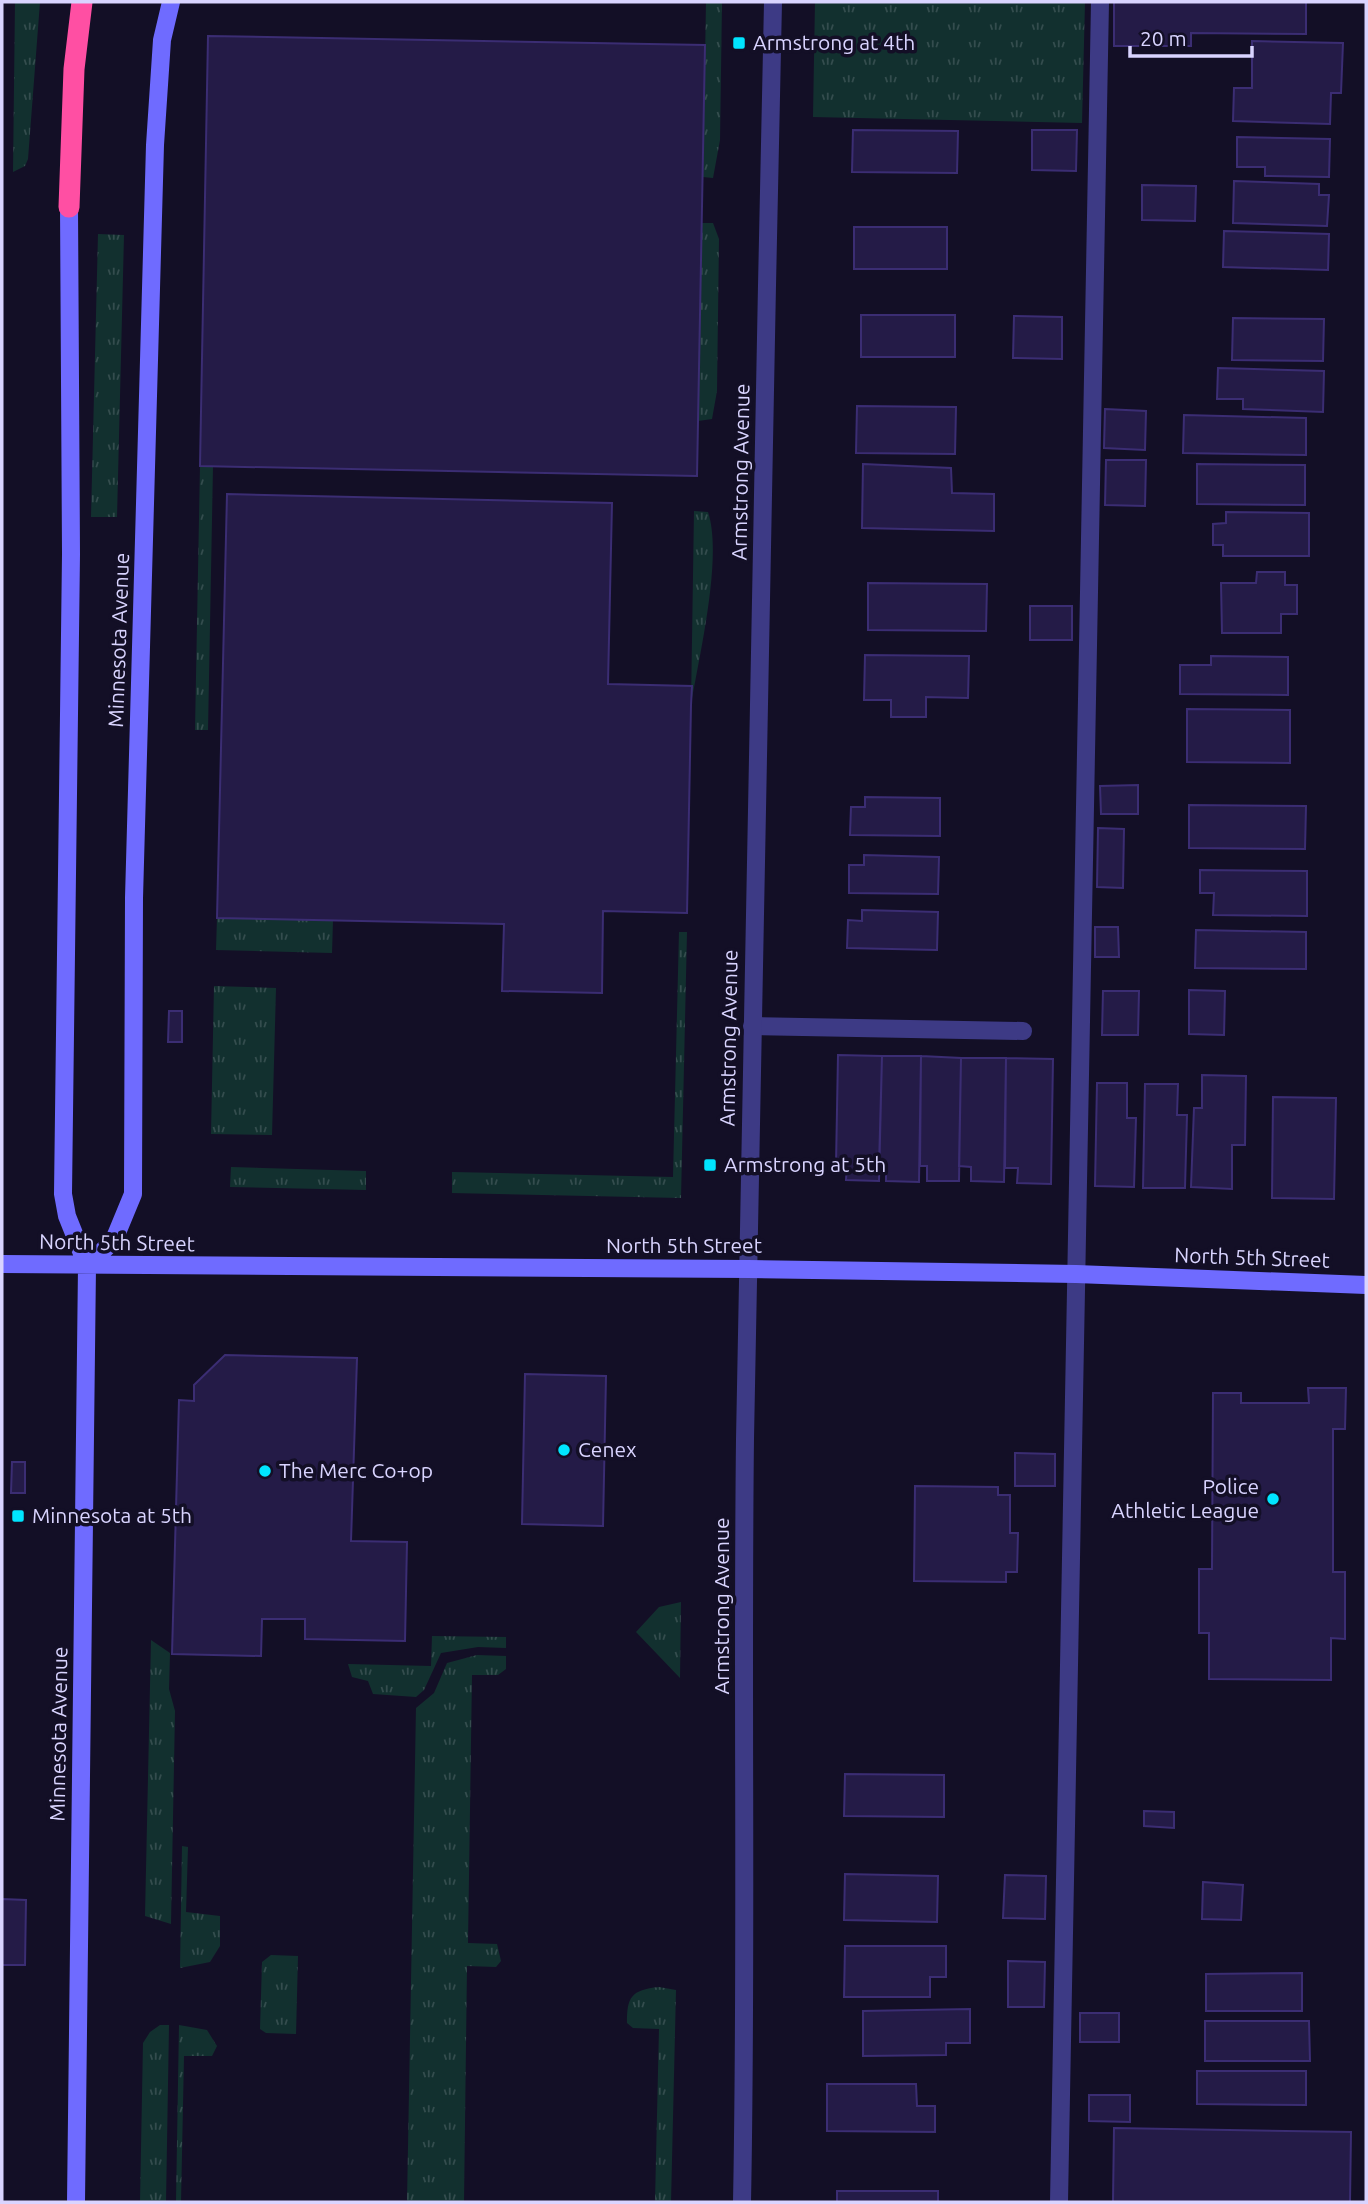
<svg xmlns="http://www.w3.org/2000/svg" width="1368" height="2204" viewBox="0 0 1368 2204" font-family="Ubuntu,sans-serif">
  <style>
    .grass { fill: url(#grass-tufts) }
    .building { fill: #241b47; stroke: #3b2d73; stroke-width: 2 }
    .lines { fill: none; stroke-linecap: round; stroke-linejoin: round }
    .lane { stroke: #3d3a85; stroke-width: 18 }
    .street { stroke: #3d3a85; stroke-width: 18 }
    .secondary { stroke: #6f6bff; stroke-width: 18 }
    .highway { stroke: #ff4fa3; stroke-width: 21 }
    .poi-dot { fill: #00e5ff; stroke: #130f26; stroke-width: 2.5 }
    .labels { text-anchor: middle; stroke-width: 7; stroke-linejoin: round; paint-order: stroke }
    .poi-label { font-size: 21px; fill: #d9d4ff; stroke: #130f26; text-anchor: start }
    .street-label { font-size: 21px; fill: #d9d4ff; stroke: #130f26 }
  </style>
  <defs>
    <pattern id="grass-tufts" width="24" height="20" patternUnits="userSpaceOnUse" patternTransform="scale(1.75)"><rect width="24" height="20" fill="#12302f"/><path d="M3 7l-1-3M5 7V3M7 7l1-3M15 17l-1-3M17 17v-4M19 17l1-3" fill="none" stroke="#344d4e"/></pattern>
  </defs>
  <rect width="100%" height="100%" fill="#130f26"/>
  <!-- grass -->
  <path class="grass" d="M15,2h25l-12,157 -3,7 -12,6z
    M706,2h16l-2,138 -7,38 -10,-1z
    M815,2h270l-3,121 -269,-6z
    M702,223h11l6,16 -2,152 -5,28 -14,2z
    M98,234l26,1 -7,282h-26z
    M200,466h13l-5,264h-13z
    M694,511l14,1c15,45 -9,144 -17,193z
    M217,918l116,2 -1,33 -116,-3z
    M679,932h8l-6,266 -229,-5v-21l221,5z
    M214,986l62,2 -4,147 -61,-1z
    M231,1167l135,4v19l-136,-3z
    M681,1602l-1,76 -44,-46 23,-25z
    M432,1636l74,1v11l-28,-1 -37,6 -17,37 -8,7 -43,-3 -5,-13 -16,-4 -4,-13 83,2z
    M151,1640l19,13 -1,36 6,22 -4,213 -26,-8z
    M477,1655l29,1v13l-8,6h-26l-4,268 29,1 4,17 -5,6 -29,-1 -3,236h-57l9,-494 18,-15 13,-30z
    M182,1846l6,1 -2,65 34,4v30l-10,16 -30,6z
    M271,1955l27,1 -2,78 -30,-1 -6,-4 2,-67z
    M659,1987l17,3 -5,212h-16l4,-173 -26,-1 -6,-5c0,-26 4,-33 32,-36z
    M160,2025h9l-3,177h-26l3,-159 7,-11z
    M179,2025l28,5 10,16 -5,10h-28l-3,146h-5z"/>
  <!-- building -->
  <path class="building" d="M1114,2h192v32l-115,-1v13h-77z
    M208,36l497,9 -8,431 -497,-10z
    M1252,41l91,2 -2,50h-10l-1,31 -97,-3 1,-33h18z
    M853,130l105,1 -1,42 -105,-1z
    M1032,130h45l-1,41 -44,-1z
    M1237,137l93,2 -1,38 -64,-1v-9h-28z
    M1234,181l85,3v11h10l-2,31 -94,-3z
    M1142,185l54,1 -1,35 -53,-1z
    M854,227h93v42h-93z
    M1224,231l105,3 -1,36 -105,-3z
    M861,315h94v42h-94z
    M1014,316l48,1v42l-49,-1z
    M1233,318l91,1 -1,42 -91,-1z
    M1218,368l106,3 -1,41 -80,-3v-10h-26z
    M857,406l99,1 -1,47 -99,-1z
    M1105,409l41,2 -1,39 -41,-2z
    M1184,415l122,3v37l-123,-2z
    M1106,460h40l-1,46 -40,-1z
    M863,464l88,4 1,25 42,1v37l-132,-3z
    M1197,464l108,1v40l-108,-1z
    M227,494l385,9 -4,181 84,2 -1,19 -4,208 -84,-2 -1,82 -100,-2 2,-67 -287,-6z
    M1226,512l83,1v43h-86v-11h-10v-21l13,-1z
    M1257,572h28v13h12v29h-16v19h-59l-1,-50h35z
    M868,583l119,1 -1,47 -118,-1z
    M1030,606h42v34h-42z
    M865,655l104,1 -1,42 -42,-1v20h-35v-17h-27z
    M1211,656l77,1v38l-108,-1v-29h31z
    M1187,709l103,1v53l-103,-1z
    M1138,785v29h-37l-1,-28z
    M865,797l75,1v38l-90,-1 1,-28h14z
    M1189,805l117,1 -1,43 -116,-1z
    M1098,828l26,1 -1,59 -26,-1z
    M864,855l75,2 -1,37 -89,-1v-28h15z
    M1200,870l107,1v45l-94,-1 1,-22h-14z
    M862,910l76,2 -1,38 -90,-2 1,-28 14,1z
    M1095,927h23l1,30h-24z
    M1196,930l110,2v37l-111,-1z
    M1189,990l36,1 -1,44 -35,-1z
    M1103,991h36l-1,44h-36z
    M169,1011h13v31h-14z
    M838,1055l44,1 -3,125 -33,-1 1,-15h-11z
    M882,1056h39l-2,126 -33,-1v-15h-7z
    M921,1056l40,2 -2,123h-32v-15h-7z
    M961,1058h45l-2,124 -33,-1v-14l-12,-1z
    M1006,1058l47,1 -2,125 -34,-1 1,-15h-13z
    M1202,1075l44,1 -1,69h-13v44l-41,-2 3,-79h8z
    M1097,1083h30v35h9l-2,69 -39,-1z
    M1145,1084h33l-1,31h10l-2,73h-42z
    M1273,1097l63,1 -2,101 -62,-1z
    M225,1355l132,3 -6,183 56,1 -2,99 -100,-2v-20h-43l-1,37 -89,-2 7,-254 15,1v-16z
    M525,1374l81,2 -3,150 -81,-2z
    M1308,1388h38l-1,41h-12v143h12v67l-14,-1v42l-122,-1v-46h-10v-64h13l1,-176h28v10h68z
    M1015,1453l40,1v32h-40z
    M12,1462h13v31h-14z
    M915,1486l83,1v8h12v38h8l-1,39h-11v10l-92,-1z
    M845,1774l99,1v42l-100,-1z
    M1144,1811l30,1v16l-30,-2z
    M845,1874l93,2 -1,46 -93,-2z
    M1005,1875l41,1 -1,43 -42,-1z
    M1203,1882l40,3 -2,35 -39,-1z
    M2,1899l24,1 -1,65h-23z
    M845,1946h101v31h-16v20h-86z
    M1008,1961l37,1 -1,45h-36z
    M1302,1973v38h-96v-37z
    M970,2009v34h-24v12l-83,1v-45z
    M1080,2013h39v29h-39z
    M1205,2021h104l1,40h-105z
    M1197,2071h109v34l-109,-1z
    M827,2084h89l1,22h18v26l-108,-1z
    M1089,2095h41v27l-41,-1z
    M1114,2128l237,4 -1,70h-237z
    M837,2191h101v11h-101z"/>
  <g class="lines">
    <!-- lane -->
    <path class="lane" d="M752,1026l271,5
      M1059,2202l41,-2200"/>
    <!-- street -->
    <path class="street" d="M742,2202c5,-254 0,-508 3,-763 7,-479 18,-958 28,-1437"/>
    <!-- secondary -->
    <path class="secondary" d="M69,207l2,347 -8,640 4,22 20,50 -11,936
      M2,1264l746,5 328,5 290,11
      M87,1266l27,-26 19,-46 1,-296 21,-753 7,-105 9,-38"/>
    <!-- highway -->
    <path class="highway" d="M69,207l5,-138 8,-67"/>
  </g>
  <!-- markers -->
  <g class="poi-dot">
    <rect x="732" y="36" width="14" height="14" rx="3.5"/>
    <rect x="703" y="1158" width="14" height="14" rx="3.5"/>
    <circle cx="564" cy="1450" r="7"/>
    <circle cx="265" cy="1471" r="7"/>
    <circle cx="1273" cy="1499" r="7"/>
    <rect x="11" y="1509" width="14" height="14" rx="3.5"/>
  </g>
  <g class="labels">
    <!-- poi labels -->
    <g class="poi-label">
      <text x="753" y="50">Armstrong at 4th</text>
      <text x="724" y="1172">Armstrong at 5th</text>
      <text x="578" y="1457">Cenex</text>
      <text x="279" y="1478">The Merc Co+op</text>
      <text x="1259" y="1494" text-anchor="end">Police<tspan x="1259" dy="24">Athletic League</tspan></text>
      <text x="32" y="1523">Minnesota at 5th</text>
    </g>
    <!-- street labels -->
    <g class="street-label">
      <text transform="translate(741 472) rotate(-89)" y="7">Armstrong Avenue</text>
      <text transform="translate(119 640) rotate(-88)" y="7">Minnesota Avenue</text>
      <text transform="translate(729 1038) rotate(-89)" y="7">Armstrong Avenue</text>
      <text transform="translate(117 1243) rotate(1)" y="7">North 5th Street</text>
      <text x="684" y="1253">North 5th Street</text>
      <text transform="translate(1252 1258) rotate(2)" y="7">North 5th Street</text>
      <text transform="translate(722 1606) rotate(-90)" y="7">Armstrong Avenue</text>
      <text transform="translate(59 1734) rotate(-89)" y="7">Minnesota Avenue</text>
    </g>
  </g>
  <!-- border -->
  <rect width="1368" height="2204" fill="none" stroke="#d9d4ff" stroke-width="7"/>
  <!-- scale -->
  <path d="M1130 46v10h122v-10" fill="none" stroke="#d9d4ff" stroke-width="3.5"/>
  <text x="1140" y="46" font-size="21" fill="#d9d4ff" stroke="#130f26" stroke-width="5" paint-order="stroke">20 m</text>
</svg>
